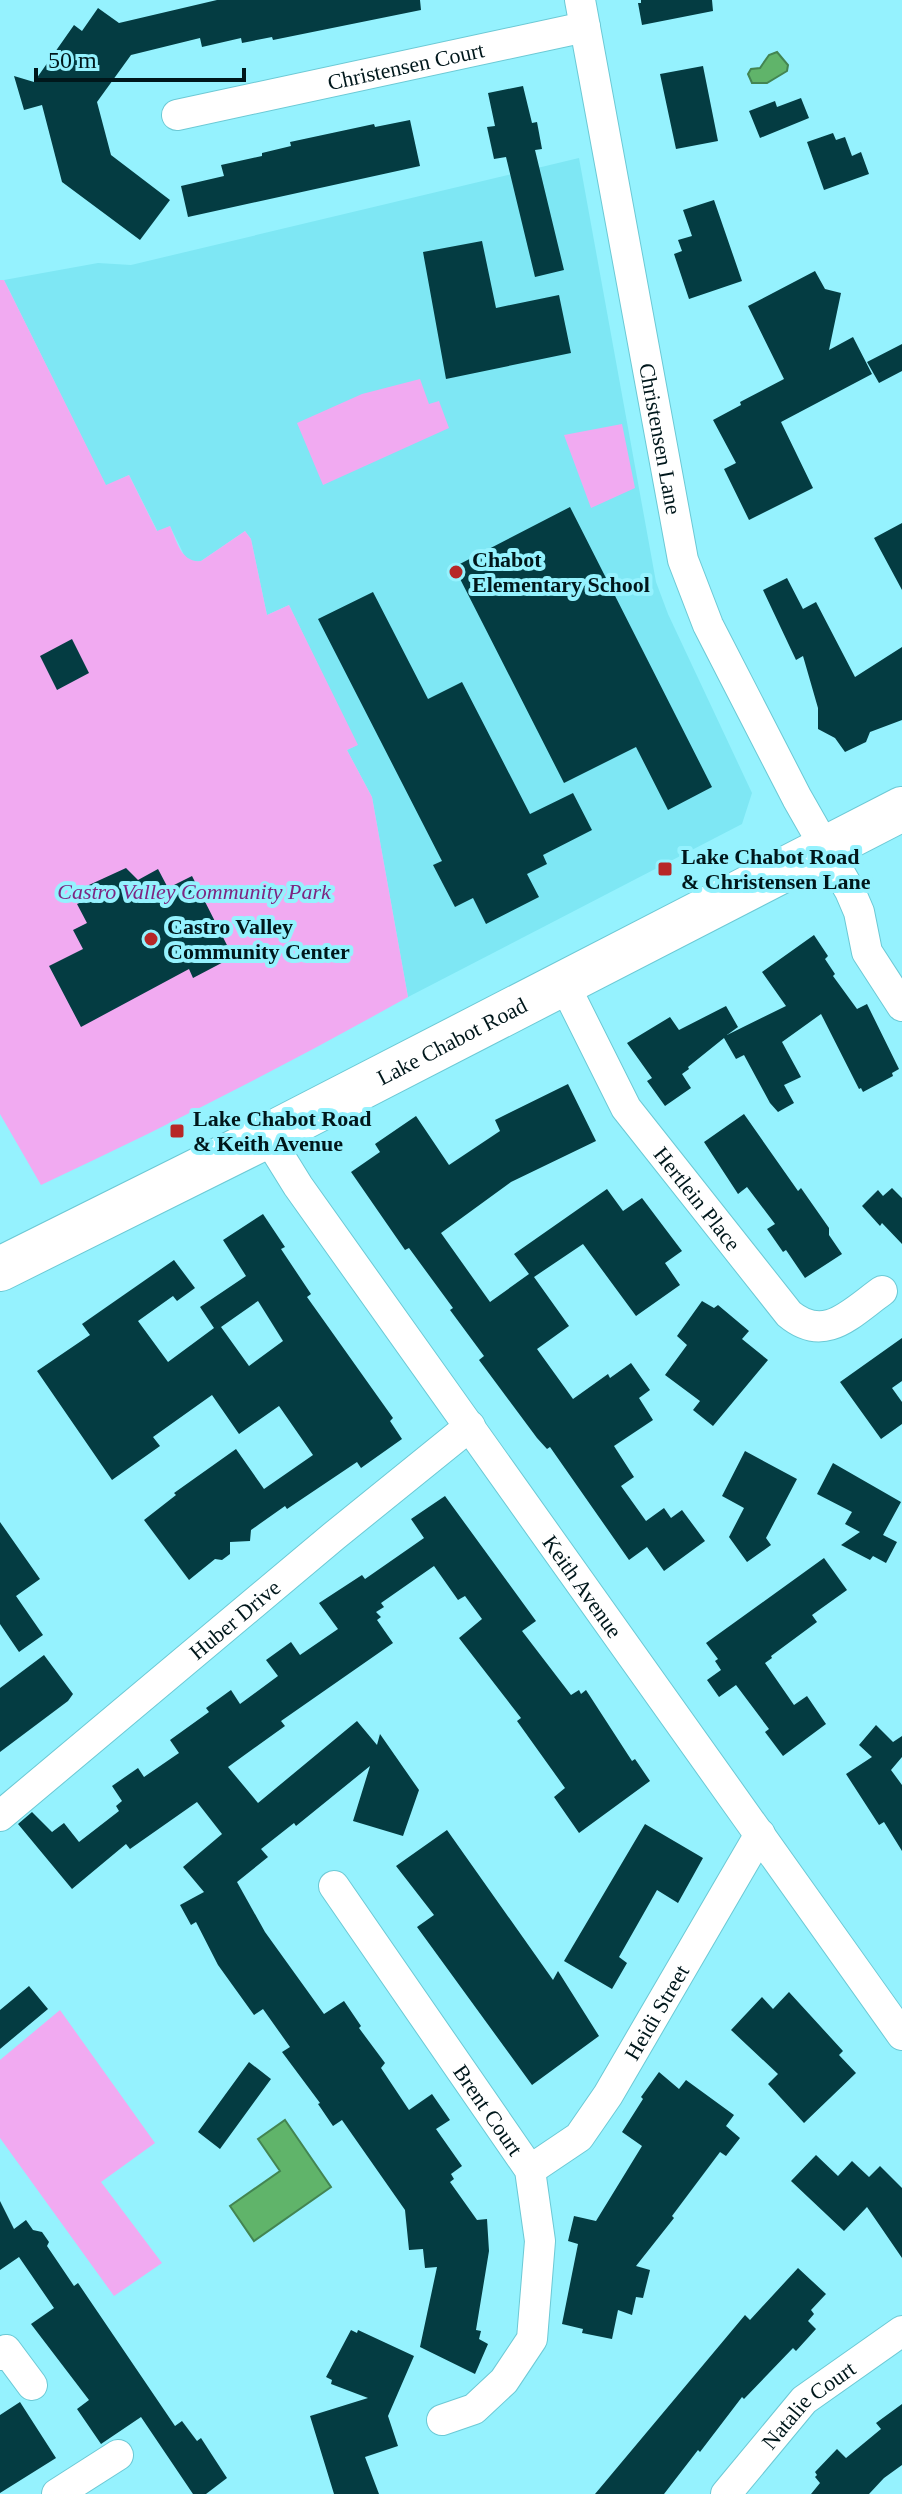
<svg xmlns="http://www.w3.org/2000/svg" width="902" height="2494" viewBox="0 0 902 2494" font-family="Georgia,serif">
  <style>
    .built { fill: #7ee7f4 }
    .green { fill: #f1aaf1 }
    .water { fill: #60b46a; stroke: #438552; stroke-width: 2 }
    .building { fill: #043c42; fill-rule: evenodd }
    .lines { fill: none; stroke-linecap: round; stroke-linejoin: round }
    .street-casing { stroke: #6cc9d5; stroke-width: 32 }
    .secondary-casing { stroke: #6cc9d5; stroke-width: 46 }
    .street { stroke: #fff; stroke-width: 30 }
    .secondary { stroke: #fff; stroke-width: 44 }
    .poi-dot { fill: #b72727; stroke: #95f2fe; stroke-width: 3 }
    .labels { text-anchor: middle; stroke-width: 8; stroke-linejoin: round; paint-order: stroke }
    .street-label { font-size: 22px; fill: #00171b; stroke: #95f2fe }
    .poi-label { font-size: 22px; font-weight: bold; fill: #00171b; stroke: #95f2fe; text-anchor: start }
    .park-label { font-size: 22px; font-style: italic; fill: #7e2581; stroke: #95f2fe }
  </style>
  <rect width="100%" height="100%" fill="#95f2fe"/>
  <!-- built -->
  <path class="built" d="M579,158l77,424 12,32 84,179 -10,31 -334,173 -36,-200 -25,-47 10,-5 -68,-140 -22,10 -16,-76 -6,-8 -44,30 -8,1 -8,-5 -15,-31 -12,6 -29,-57 -23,11 -102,-206 94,-17 33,2z"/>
  <!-- green -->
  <path class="green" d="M0,280h4l102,205 23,-10 28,56 13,-5c7,15 11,37 31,35l44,-30 6,8 16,76 22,-10 69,140 -11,5 25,47 36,200c-120,67 -242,130 -367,188l-41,-71z
    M420,379l9,25 10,-3 10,27 -126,57 -26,-62 65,-29z
    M622,424l13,64 -44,20 -27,-73z
    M60,2010l95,133 -54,39 61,81 -48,33 -114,-158v-78z"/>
  <!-- water -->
  <path class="water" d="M777,52l11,13 -1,6 -20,12h-15l-4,-9 3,-5 9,-1 9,-13z
    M285,2120l46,67 -77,54 -24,-35 50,-35 -22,-32z"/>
  <!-- building -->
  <path class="building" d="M217,0h203l1,10 -148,30 -1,-3 -30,6 -1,-5 -39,9 -2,-9 -69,17 -34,47 14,53 59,45 -30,40 -78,-58 -20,-77 -18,5 -10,-34 20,6 40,-57 8,6 16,-23 21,15z
    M641,0h71l1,11 -71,14 -4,-22h3z
    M703,66l15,75 -42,8 -16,-75z
    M523,86l9,37 5,-1 5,27 -7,1 29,120 -29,7 -29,-120 -12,2 -7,-32 8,-1 -7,-33z
    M801,98l8,20 -49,20 -11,-27 26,-10 2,6z
    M410,120l10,46 -232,51 -7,-31 43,-10 -3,-11 41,-9v-3l29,-7 -1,-4 84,-18 1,3z
    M833,133l3,7 9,-3 7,19 9,-4 8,22 -45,16 -17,-48z
    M714,200l28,81 -53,18 -15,-45 8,-3 -4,-11 14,-4 -9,-26z
    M482,241l14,67 63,-13 12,58 -125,26 -23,-127z
    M815,271l10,18 16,4 -12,57 24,-13 19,37 -91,48 32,66 -64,32 -25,-51 12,-6 -23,-43 28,-15 -1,-3 44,-23 -36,-73z
    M902,344v27l-23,12 -12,-21z
    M570,507l142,280 -44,23 -32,-63 -72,36 -110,-216z
    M902,523v67l-28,-52z
    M787,578l16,31 13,-7 39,75 47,-30v73l-32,12 -4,10 -21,10 -10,-14 -17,-9v-21l-15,-52 -7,4 -33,-70z
    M373,592l55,107 34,-17 68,132 43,-21 19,37 -49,25 4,9 -20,10 12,23 -53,27 -13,-26 -18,9 -22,-42 9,-4 -124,-242z
    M72,639l17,34 -32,17 -17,-34z
    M126,868l12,12 20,-11 10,19 24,-12 41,81 -40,21 -4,-9 -108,58 -32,-61 34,-17 -10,-19 14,-7 -10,-19 7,-3 -6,-11z
    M814,935l14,21 -3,3 10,15 -2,2 24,33 10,-5 32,65 -7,4 1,3 -30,16 -2,-4 -2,1 -38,-75 -39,28 19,35 -17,8 10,18 -16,9 -8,-9 -26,-48 -8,4 -12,-21 -36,29 1,2 -7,5 9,14 -26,18 -18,-25 5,-3 -25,-35 43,-26 9,13 47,-24 12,21 -11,8 59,-29 -24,-34z
    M568,1084l28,57 -85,41 -70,51 49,69 39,-28 -15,-20 93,-65 16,22 19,-13 40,53 -17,12 15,22 -44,31 -53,-72 -49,33 35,49 -32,23 36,50 35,-25 2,4 21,-15 19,27 -11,8 14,22 -39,26 20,31 -13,9 25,35 18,-13 7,10 11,-8 23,31 -41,30 -17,-24 -18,13 -79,-113 -3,2 -10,-11 -58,-78 5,-4 -34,-46 3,-2 -44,-60 -4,2 -54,-78 29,-20 -5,-8 41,-28 33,49 51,-34 -5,-11z
    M744,1114l54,77 3,-3 28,40v7l13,19 -37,24 -19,-28 -3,2 -16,-23 8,-5 -28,-37 -9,7 -34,-52z
    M892,1188l10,10v46l-20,-21 -2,3 -18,-20 16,-16 5,6z
    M263,1214l22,33 -4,2 30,45 -4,3 86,121 -3,3 12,18 -41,29 -4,-6 -70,47 -2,-3 -34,24 -1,11 -20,1v12l-8,6 -7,-1 -26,21 -45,-60 32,-25 -2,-2 62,-44 28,40 49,-34 -34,-49 -40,28 -27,-39 -59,42 7,9 -48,34 -75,-109 53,-36 -8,-11 92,-64 21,28 -18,13 -4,-5 -35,25 30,41 46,-34 -14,-21 46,-31 -23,-36zM258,1301l25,40 -34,25 -28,-39z
    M702,1301l12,7 4,-3 31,26 -7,8 26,21 -55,66 -20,-16 7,-9 -35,-26 22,-30 -10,-9z
    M902,1338v43l-10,7 10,14v22l-21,15 -41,-57z
    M745,1451l52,28 -31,59 5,7 -24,17 -18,-25 15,-29 -22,-12z
    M833,1463l68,39 -18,33 14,7 -11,21 -13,-7 -3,4 -29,-15 19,-13 -15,-8 7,-12 -35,-18z
    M445,1496l91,125 -14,10 49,64 8,-5 2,4 5,-4 46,71 3,-2 15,22 -71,52 -25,-36 11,-9 -48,-67 4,-3 -62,-80 23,-19 -17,-23 -7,4 -24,-34 -53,37 3,4 -8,5 5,5 -4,3 16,23 -112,78 4,5 -57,41 30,36 99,-82 20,24 3,-11 39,56 -16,46 -50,-15 17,-55 -74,60 -2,-3 -33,26 7,8 -31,25 28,50 59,82 20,-13 17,25 -2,2 26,35 -4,5 28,42 23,-16 18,26 -14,9 26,37 -11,8 3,5 -4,3 27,38 10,-1 2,32 -13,79 5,1 -2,8 9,5 -13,30 -55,-27 17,-80 -12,1 -2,-19 -14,1 -4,-40 -63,-90 -9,6 -15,-22 2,-1 -38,-51 8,-5 -27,-38 -9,6 -36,-50 -22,-43 -5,3 -11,-20 24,-13 -21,-25 39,-33 -25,-32 -67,47 -4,-5 -54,45 -54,-65 14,-12 20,20 12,-9 15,19 40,-31 -3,-5 6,-5 -10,-15 26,-18 6,9 35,-24 -9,-13 39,-28 -3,-4 25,-18 9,14 38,-28 -12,-16 25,-18 9,13 38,-26 -19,-26 43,-28 3,4 59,-41 -13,-19z
    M0,1522l40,57 -24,17 27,39 -24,17 -19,-28z
    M824,1558l23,32 -35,25 5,7 -46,34 1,2 -7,5 29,42 13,-9 19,28 -43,32 -18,-24 4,-3 -33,-44 -17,12 -12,-17 14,-10 -6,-9 3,-2 -12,-16z
    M44,1655l29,39 -5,7 -68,51v-64z
    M876,1725l17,17 9,-6v21l-11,13 11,15v66l-18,-29 -5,3 -33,-51 26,-17 -13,-12z
    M645,1824l58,34 -25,45 -21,-13 -38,67 8,6 -15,26 -48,-28z
    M447,1830l106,150 5,-9 41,65 -67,49 -115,-158 17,-12 -38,-49z
    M29,1986l19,23 -48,40v-39z
    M789,1992l54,59 -4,4 17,18 -52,50 -36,-39 10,-10 -47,-44 31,-33 11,12z
    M249,2062l22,17 -51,70 -22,-17z
    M659,2072l20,17 7,-9 48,35 -8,11 14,12 -14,18 -6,-4 -48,64 2,2 -38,48 14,4 -7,28 -7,-1 -4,18 -14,-5 -6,29 -30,-6 1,-4 -21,-5 16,-80 -10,-3 6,-25 22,5 46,-75 -20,-14 21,-33 -2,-2z
    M816,2155l22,21 14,-15 17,16 11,-11 22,22v70l-35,-51 -23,24 -53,-50z
    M0,2201l14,28 12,-9 7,10 9,2 7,10 -2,4 27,40 4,-3 97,143 7,-5 15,20 4,-3 26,40 -21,16h-13l-52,-77 -40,27 -24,-35 12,-9 -58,-76 23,-16 -35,-51 -19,13z
    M798,2268l28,26 -15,16 3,4 -6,7 8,8 -20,22 -3,-3 -49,51 -2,-2 -42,55 -2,-2 -34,44h-69l150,-179 5,5z
    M351,2330l6,3 1,-3 56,26 -26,60 10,30 -33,11 14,37h-45l-24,-78 58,-18 -37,-14 1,-4 -6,-3z
    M20,2402l36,56 -56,35v-78z
    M902,2404v61l-18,13 -15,16h-58l9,-11 -5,-6 2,-2 -2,-3 22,-23 9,9 35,-29 -5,-6z"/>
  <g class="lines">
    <!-- street casing -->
    <g class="street-casing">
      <g id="street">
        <path id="s1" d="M580,0l103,560 25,65 89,173 53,93 9,21 8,40 35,54"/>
        <path id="s2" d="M177,115l408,-88"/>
        <path id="s3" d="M564,984l62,124 163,206c36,30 62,-1 93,-23"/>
        <path id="s4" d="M267,1136l31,50 604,849"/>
        <path id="s5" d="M0,1816l334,-280 136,-110"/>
        <path id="s6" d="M334,1886l196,284 10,71 -8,98 -28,42 -30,28 -32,11"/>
        <path id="s7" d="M530,2170l49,-33 29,-42 152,-261"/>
        <path d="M0,2355l6,-5 26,35"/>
        <path d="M57,2494l61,-39"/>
        <path id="s8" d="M726,2494l78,-94 98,-69"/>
      </g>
    </g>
    <!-- secondary casing -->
    <g class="secondary-casing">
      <g id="secondary">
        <path id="s9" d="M0,1269l267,-133 635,-327"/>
      </g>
    </g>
    <!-- street -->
    <use href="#street" class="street"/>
    <!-- secondary -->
    <use href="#secondary" class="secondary"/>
  </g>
  <!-- markers -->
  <g class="poi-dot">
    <circle cx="456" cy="572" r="8"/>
    <rect x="657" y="861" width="16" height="16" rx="4"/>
    <circle cx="151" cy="939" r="8"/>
    <rect x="169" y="1123" width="16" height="16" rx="4"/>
  </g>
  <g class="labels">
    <!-- street labels -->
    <g class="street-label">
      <text dy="8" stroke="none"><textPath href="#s2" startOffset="234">Christensen Court</textPath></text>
      <text dy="8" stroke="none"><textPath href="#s1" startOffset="446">Christensen Lane</textPath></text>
      <text dy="8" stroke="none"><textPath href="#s9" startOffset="506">Lake Chabot Road</textPath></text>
      <text dy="8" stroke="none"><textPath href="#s3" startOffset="254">Hertlein Place</textPath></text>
      <text dy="8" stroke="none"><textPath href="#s4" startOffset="550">Keith Avenue</textPath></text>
      <text dy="8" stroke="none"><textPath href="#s5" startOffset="306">Huber Drive</textPath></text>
      <text dy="8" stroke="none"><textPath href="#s7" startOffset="206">Heidi Street</textPath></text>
      <text dy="8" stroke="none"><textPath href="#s6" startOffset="272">Brent Court</textPath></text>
      <text dy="8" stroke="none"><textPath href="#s8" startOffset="122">Natalie Court</textPath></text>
    </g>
    <!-- poi labels -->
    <g class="poi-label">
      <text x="472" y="567">Chabot<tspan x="472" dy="25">Elementary School</tspan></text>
      <text x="681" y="864">Lake Chabot Road<tspan x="681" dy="25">&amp; Christensen Lane</tspan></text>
      <text x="167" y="934">Castro Valley<tspan x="167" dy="25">Community Center</tspan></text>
      <text x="193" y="1126">Lake Chabot Road<tspan x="193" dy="25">&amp; Keith Avenue</tspan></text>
    </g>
    <!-- park labels -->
    <g class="park-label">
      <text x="194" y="899">Castro Valley Community Park</text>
    </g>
  </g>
  <!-- scale -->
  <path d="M36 68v12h208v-12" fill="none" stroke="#00171b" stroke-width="4"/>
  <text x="48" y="68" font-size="24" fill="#00171b" stroke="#95f2fe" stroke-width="6" paint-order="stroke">50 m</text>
</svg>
